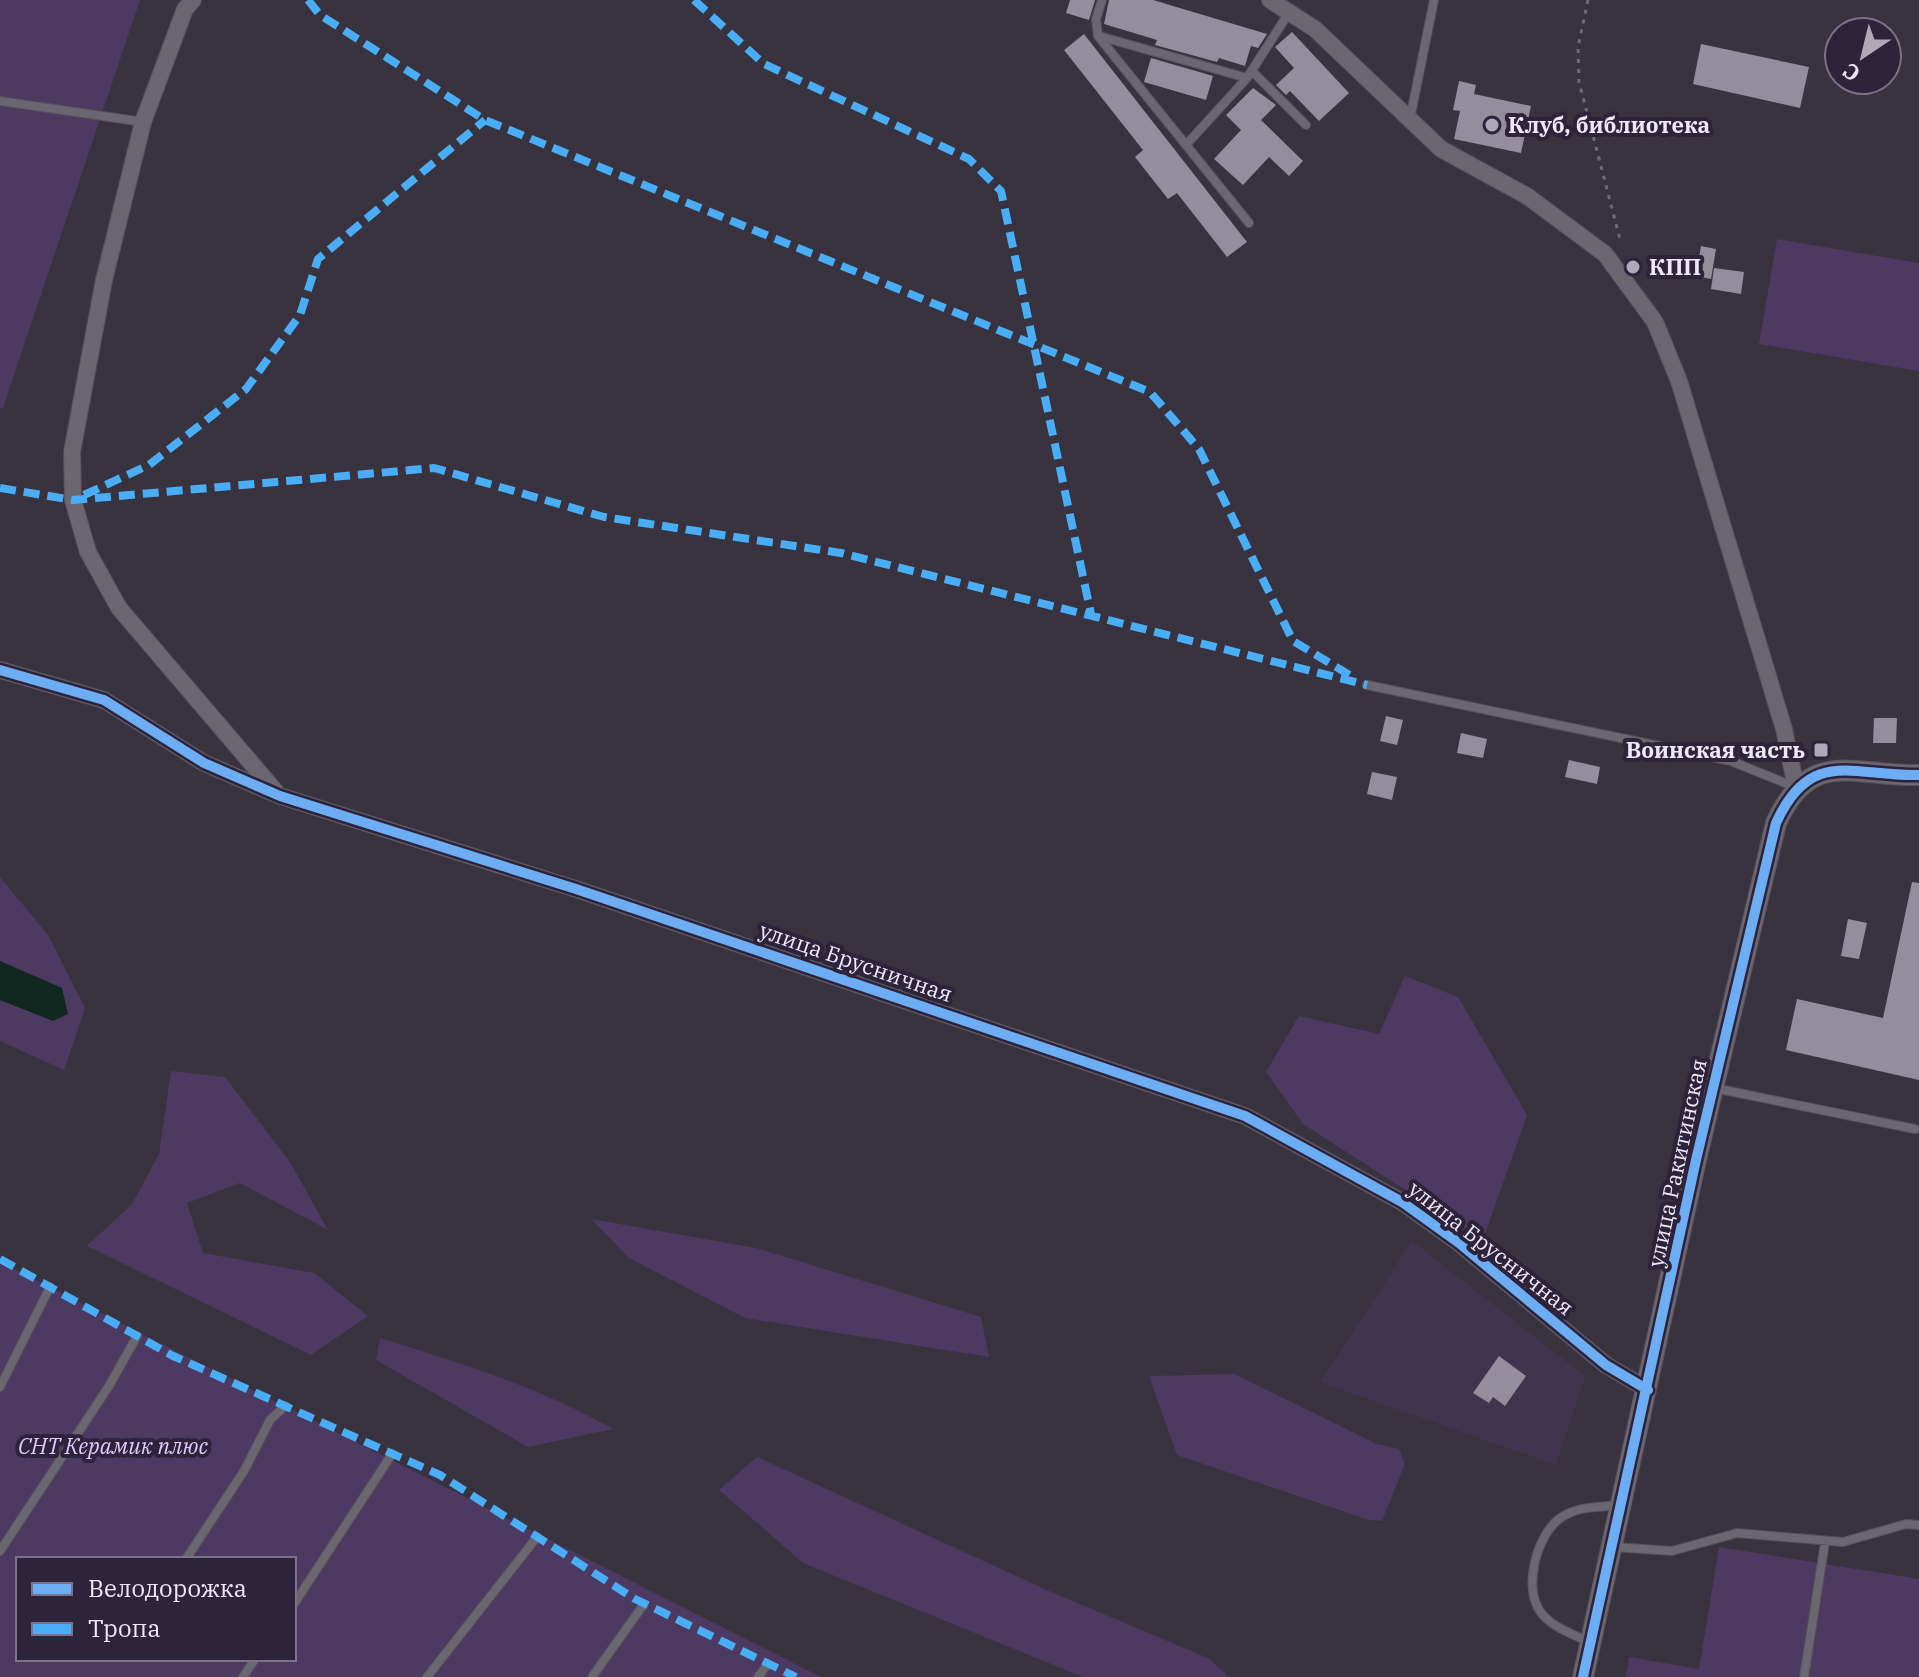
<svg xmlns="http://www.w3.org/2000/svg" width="1919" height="1677" viewBox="0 0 1919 1677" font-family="'IBM Plex Serif',serif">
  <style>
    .built { fill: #40344f }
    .green { fill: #4c3a62; fill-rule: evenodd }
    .water { fill: #112820 }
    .building { fill: #948d9c }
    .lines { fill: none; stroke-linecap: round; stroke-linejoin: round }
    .service-casing { stroke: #56515c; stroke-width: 10 }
    .minor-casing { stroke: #56515c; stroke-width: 18 }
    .tertiary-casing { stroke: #56515c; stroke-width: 22 }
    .path { stroke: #6f6a74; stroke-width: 3; stroke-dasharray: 4 6; stroke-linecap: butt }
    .service { stroke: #6b6771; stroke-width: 8 }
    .minor { stroke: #6b6771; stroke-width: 16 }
    .tertiary { stroke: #6b6771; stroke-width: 20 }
    .quiet { stroke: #49aef6; stroke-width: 8; stroke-dasharray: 16 8; stroke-linecap: butt }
    .cycleway-casing { stroke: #2d233b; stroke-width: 15 }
    .cycleway { stroke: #6dadf4; stroke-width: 10 }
    .poi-dot { fill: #afa9b7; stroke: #2d233b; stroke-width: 3 }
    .labels { text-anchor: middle; stroke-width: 8; stroke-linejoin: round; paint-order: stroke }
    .poi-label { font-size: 22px; font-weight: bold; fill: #efe8f8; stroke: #2d233b; text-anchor: start }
    .street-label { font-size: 22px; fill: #efe8f8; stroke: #2d233b }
    .park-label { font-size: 22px; font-style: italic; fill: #dfc9fd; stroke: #2d233b }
  </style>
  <rect width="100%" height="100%" fill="#39333f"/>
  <!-- built -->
  <path class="built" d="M1412,1241l173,135 -29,89 -236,-83z"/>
  <!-- green -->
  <path class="green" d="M0,0h140l-137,408h-3z
    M1777,239l142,24v108l-160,-27z
    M0,877l48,58 37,73 -21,62 -64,-29z
    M1405,976l53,21 69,118 -44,125 -180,-116 -37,-52 33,-56 80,18z
    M171,1071l54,6 65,85 38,68 -88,-47 -53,20 16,50 111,20 54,43 -57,39 -224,-109 45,-42 27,-50z
    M591,1219l165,29 225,69 8,40 -244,-39 -116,-60z
    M0,1262l821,415h-821zM18,1559h276v100h-276z
    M380,1338c80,25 160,49 233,91l-85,18 -152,-87z
    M1234,1374l143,70 22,5 6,15 -23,57 -13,-1 -192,-65 -28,-79z
    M757,1457l292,134 161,68 19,18h-146l-280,-114 -84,-73z
    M1719,1547l200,32v98h-293l3,-20 70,12z"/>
  <!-- water -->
  <path class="water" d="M0,961l62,27 6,26 -15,7 -53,-21z"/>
  <!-- building -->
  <path class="building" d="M1070,0h25l-6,20 -23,-7z
    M1109,0h44l114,34 -9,14 -7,-2 -6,20 -26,-8 -2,4 -62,-17 2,-5 -53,-16z
    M1292,32l57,61 -30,28 -29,-30 -4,4 -10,-10 18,-17 -19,-21z
    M1084,34l163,208 -20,15 -50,-64 -9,6 -33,-42 8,-7 -79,-100z
    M1701,44l108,23 -9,41 -107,-24z
    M1151,58l62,18 -7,24 -62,-18z
    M1459,81l17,4 -2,9 57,12 -10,47 -67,-14 6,-28 -7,-1z
    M1253,88l23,17 -15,15 42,41 -14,15 -20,-19 -26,28 -29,-26 27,-29 -15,-15z
    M1701,246l15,3 -5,30 -15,-3z
    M1714,268l30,4 -3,22 -30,-5z
    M1386,716l17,4 -6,25 -17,-4z
    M1874,718h23l-1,25h-23z
    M1461,733l26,6 -4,19 -26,-5z
    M1569,760l31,7 -3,17 -32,-7z
    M1372,772l25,5 -5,23 -25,-6z
    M1912,882l7,1v197l-133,-30 11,-51 86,19z
    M1848,919l19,4 -8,36 -18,-3z
    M1499,1356l27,20 -21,30 -12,-9 -4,6 -16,-10z"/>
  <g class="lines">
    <!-- service casing -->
    <g class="service-casing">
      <path id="service" d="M1102,0l-6,19 2,17 151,187
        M1099,36l148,42
        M1252,71l54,54
        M0,101l143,21
        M1410,119l24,-119
        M1186,145l61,-67 43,-67
        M1367,685l364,76 64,26
        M1714,1088l201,41
        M0,1387l50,-100
        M1614,1547l58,4 65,-18 106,9 63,-18 13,1
        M0,1551l109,-165 28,-50
        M186,1559l58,-88 26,-51 15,-14
        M294,1604l98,-150
        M1590,1642c-16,-7 -36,-14 -48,-28 -20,-24 -6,-77 17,-95 17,-13 40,-12 60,-14
        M243,1677l12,-18
        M427,1677l110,-140
        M592,1677l52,-73
        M758,1677l10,-13
        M1804,1677l21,-135"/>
    </g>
    <!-- minor casing -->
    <g class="minor-casing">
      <path id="minor" d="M193,0l-8,9 -42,113 -39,158 -32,172 1,48 15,52 31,56 157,184
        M1270,0l45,29 126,120 86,47 78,58 50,68 24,59 105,348 12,58
        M0,670l104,30 100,63 76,33 296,93 669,227 157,86 57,41 147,122 42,25"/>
    </g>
    <!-- tertiary casing -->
    <g class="tertiary-casing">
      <path id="tertiary" d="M1583,1677l113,-517 80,-337c35,-77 78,-46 143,-48"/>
    </g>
    <!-- path -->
    <path class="path" d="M1588,0l-10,47 1,35 42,161"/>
    <!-- service -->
    <use href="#service" class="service"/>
    <!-- minor -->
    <use href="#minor" class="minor"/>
    <!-- tertiary -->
    <use href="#tertiary" class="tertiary"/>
    <!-- quiet -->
    <path class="quiet" d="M308,0l12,15 165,105 665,272 49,57 94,192 60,36
      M694,0l70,64 205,95 32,32 90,423
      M0,488l73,12 361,-32 170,49 237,36 526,132
      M84,495l65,-30 97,-76 54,-74 18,-56 167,-139
      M0,1259l173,97 267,119 195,124 161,78"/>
    <!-- cycleway casing -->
    <g class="cycleway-casing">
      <path id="cycleway" d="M0,670l104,30 100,63 76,33 296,93 669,227 157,86 57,41 147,122 42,25
        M1583,1677l113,-517 80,-337c35,-77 78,-46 143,-48"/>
    </g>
    <!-- cycleway -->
    <use href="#cycleway" class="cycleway"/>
  </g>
  <!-- markers -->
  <g class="poi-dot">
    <circle cx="1492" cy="125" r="8"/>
    <circle cx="1633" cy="267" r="8"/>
    <rect x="1813" y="742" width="16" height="16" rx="4"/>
  </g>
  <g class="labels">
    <!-- poi labels -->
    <g class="poi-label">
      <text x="1508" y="133">Клуб, библиотека</text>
      <text x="1649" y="275">КПП</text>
      <text x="1805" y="758" text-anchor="end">Воинская часть</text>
    </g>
    <!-- street labels -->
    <g class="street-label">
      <text transform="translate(856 962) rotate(19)" y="8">улица Брусничная</text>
      <text transform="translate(1677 1163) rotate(-78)" y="8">улица Ракитинская</text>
      <text transform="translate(1491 1248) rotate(38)" y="8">улица Брусничная</text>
    </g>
    <!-- park labels -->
    <g class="park-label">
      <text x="113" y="1454">СНТ Керамик плюс</text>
    </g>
  </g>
  <!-- legend -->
  <rect x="16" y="1557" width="280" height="104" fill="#2d233b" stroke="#7b7287" stroke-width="2"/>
  <rect x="32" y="1583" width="40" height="12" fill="#6dadf4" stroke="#7b7287" stroke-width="2"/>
  <text x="88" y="1597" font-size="24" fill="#efe8f8">Велодорожка</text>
  <rect x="32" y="1623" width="40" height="12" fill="#49aef6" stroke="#7b7287" stroke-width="2"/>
  <text x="88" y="1637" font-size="24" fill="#efe8f8">Тропа</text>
  <!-- north arrow -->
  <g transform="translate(1863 56) rotate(215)"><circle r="38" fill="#2d233b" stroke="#7b7287" stroke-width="2"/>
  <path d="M0-6L14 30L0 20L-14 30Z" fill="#afa9b7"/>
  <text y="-12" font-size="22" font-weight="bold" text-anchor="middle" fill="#efe8f8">С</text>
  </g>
</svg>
